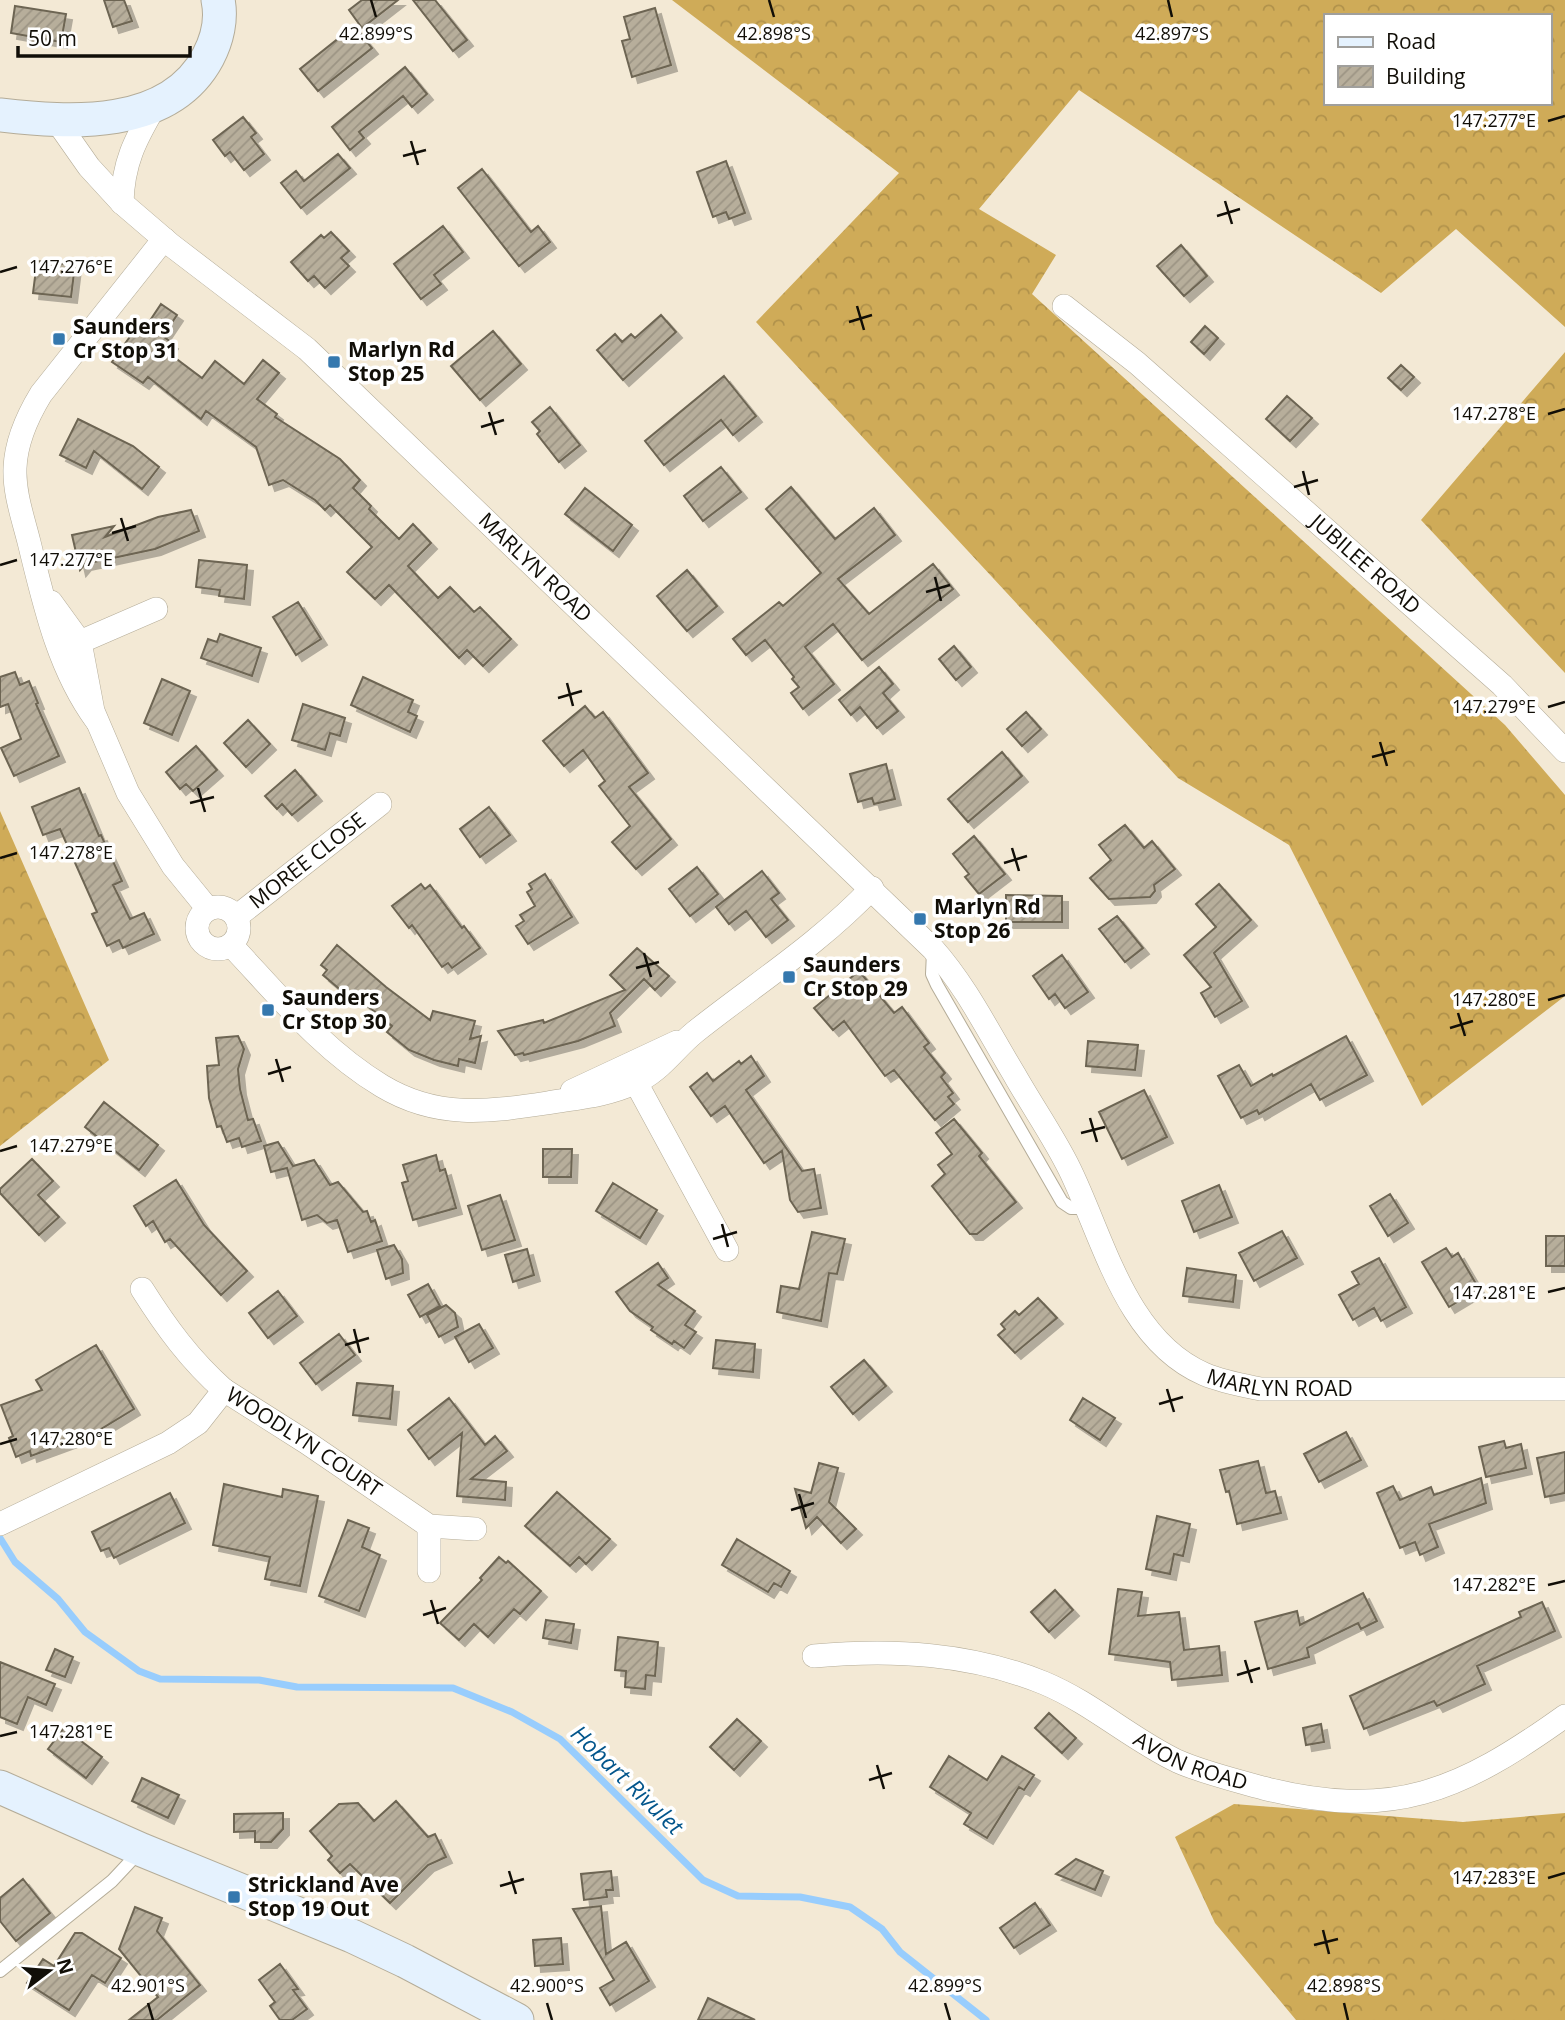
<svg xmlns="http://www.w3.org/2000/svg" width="1565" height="2020" viewBox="0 0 1565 2020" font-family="'Open Sans',sans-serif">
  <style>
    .forest { fill: url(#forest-crowns); fill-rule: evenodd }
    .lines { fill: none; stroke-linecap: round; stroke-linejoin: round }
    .stream { stroke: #98cdfd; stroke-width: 7 }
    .building { fill: url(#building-hatch); stroke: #6d6553; stroke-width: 2; filter: url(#shadow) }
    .lane-casing { stroke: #b4ac98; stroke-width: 14 }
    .street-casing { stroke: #b4ac98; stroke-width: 24 }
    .secondary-casing { stroke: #b4ac98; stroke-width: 35 }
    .lane { stroke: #fff; stroke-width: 12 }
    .street { stroke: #fff; stroke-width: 23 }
    .secondary { stroke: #e5f2fe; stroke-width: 33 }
    .ticks { fill: none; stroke: #110e07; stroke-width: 2.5 }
    .poi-dot { fill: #3578ae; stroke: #fff; stroke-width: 2.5 }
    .labels { text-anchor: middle; stroke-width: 7; stroke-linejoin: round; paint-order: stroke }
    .poi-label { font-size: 21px; font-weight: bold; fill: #110e07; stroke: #fff; text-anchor: start }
    .street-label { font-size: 21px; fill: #110e07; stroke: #fff }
    .water-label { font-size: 23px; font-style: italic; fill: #03568c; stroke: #fff }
    .ticks-label { font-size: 18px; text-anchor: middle; fill: #110e07; stroke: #fff; stroke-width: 7; stroke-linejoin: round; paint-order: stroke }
  </style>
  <defs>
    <pattern id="forest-crowns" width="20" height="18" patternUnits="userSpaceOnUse" patternTransform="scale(1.75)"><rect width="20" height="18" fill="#cfab58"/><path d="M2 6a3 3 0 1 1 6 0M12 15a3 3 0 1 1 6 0" fill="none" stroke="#b1924b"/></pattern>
    <pattern id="building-hatch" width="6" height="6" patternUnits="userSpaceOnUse" patternTransform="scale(1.75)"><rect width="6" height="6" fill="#b7ae9b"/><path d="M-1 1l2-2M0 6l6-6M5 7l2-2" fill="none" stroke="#9c9484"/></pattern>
    <filter id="shadow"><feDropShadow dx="6" dy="6" stdDeviation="0" flood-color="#0004"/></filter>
  </defs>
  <rect width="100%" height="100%" fill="#f3e9d5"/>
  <!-- forest -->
  <path class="forest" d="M672,0h893v327l-109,-98 -75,64 -302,-203 -100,119 77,46 -24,39 473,431 60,70v201l-143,110 -133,-261 -111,-67 -422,-456 143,-149zM1325,16h224v87h-224z
    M1565,352v321l-144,-153z
    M0,811l109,249 -109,86z
    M1234,1804l229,18 102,-9v207h-269l-81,-97 -40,-86z"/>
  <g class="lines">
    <!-- stream -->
    <path class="stream" d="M0,1538l15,24 43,37 27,33 54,39 21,8 99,1 38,7 156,1 59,24 48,27 143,141 35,16 62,1 50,10 32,22 18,23 86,68"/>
  </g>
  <!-- building -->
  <path class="building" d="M104,0h20l8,21 -19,6z
    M362,0h36l-36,28 -13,-18z
    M413,0h22l32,40 -14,11z
    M15,6l51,8 -5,28 -50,-9z
    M655,8l16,57 -39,12 -10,-36 8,-2 -6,-22z
    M354,26l18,22 -54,43 -18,-22z
    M405,67l22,27 -15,13 -9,-11 -44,36 5,6 -14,12 -18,-23z
    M243,117l13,16 -5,4 13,17 -20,16 -14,-18 -5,4 -12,-16z
    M338,154l12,14 -49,40 -20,-25 15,-12 8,10z
    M726,161l19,52 -16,6 -3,-7 -13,5 -16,-45z
    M482,169l49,63 7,-6 12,16 -31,24 -61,-78z
    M443,226l20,26 -29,23 7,9 -20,15 -27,-35z
    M331,232l18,19 -8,7 8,8 -24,22 -11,-12 -6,5 -17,-19 30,-27 3,3z
    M1181,245l26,31 -23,20 -27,-30z
    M37,261l38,4 -4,32 -38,-4z
    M161,304l16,11 -14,21 9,7 -6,8 36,27 13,-17 29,23 19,-24 16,13 -22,26 20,15 -2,3 65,42 20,21 -7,8 18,18 -2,3 30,30 14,-15 18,19 -23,23 30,32 12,-11 24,25 6,-5 31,32 -28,27 -16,-16 -8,8 -70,-73 -14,14 -28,-27 25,-25 -42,-42 -5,5 -10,-10 -32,-20 -14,5 -13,-38 -50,-36 -5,8 -53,-42 -5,6 -31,-21 29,-41 6,4z
    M661,315l15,17 -53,48 -26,-30 18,-16 7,8 9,-8 4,4z
    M1205,326l13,12 -14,16 -13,-12z
    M493,331l28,33 -41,36 -29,-34z
    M1401,365l13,12 -13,13 -13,-12z
    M724,376l32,40 -23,19 -12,-15 -57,45 -19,-24z
    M1287,396l25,22 -22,23 -24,-22z
    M550,407l30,38 -21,17 -22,-28 3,-3 -8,-9z
    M78,419l55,27 26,21 -17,22 -48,-38 -8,17 -26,-13z
    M721,467l20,25 -38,29 -19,-25z
    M791,487l44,52 39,-31 21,27 -57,44 31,35 64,-50 20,25 -91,71 -29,-36 -28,23 29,37 -31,25 -12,-16 8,-6 -7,-8 2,-2 -29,-37 -19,15 -13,-16 46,-37 4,4 38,-33 -55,-64z
    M585,488l47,37 -19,26 -48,-37z
    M191,510l8,21 -44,18 -70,15 -5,6 -8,-35 42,-9 -9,11 53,-20z
    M199,560l48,5 -3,34 -25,-3 1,-6 -24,-3z
    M687,570l30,36 -30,25 -30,-35z
    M298,602l23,37 -25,16 -23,-38z
    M220,634l41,14 -9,28 -51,-18 7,-19 9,3z
    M954,646l17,21 -15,13 -17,-21z
    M879,667l14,17 -10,9 15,18 -21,17 -17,-21 -9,8 -12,-15z
    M15,672l5,13 9,-4 9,22 -2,1 23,52 -45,20 -13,-28 20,-9 -13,-35 -8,3v-30z
    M363,677l50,23 -5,12 9,4 -7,16 -59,-27z
    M162,679l28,12 -18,44 -28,-12z
    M303,704l42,14 -5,18 -10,-3 -5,17 -33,-10z
    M585,706l10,12 8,-6 45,61 -19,14 42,52 -35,30 -24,-27 18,-16 -31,-40 6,-5 -22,-31 -19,16 -21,-25z
    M1026,712l15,17 -19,17 -15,-17z
    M248,720l22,24 -24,23 -22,-24z
    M196,746l21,24 -24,21 -7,-7 -6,5 -14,-17z
    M1002,752l20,24 -54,46 -20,-23z
    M886,764l9,35 -21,5 -2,-6 -14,4 -8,-28z
    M295,770l21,25 -24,20 -10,-11 -5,5 -12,-13z
    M79,788l20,48 2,-1 21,46 -9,4 17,34 14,-6 10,21 -31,14 -4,-8 -12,6 -15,-32 5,-2 -37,-83 -17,6 -11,-28z
    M489,807l21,28 -30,22 -20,-28z
    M1125,825l19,23 8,-7 23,28 -21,16 1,6 -5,6 -41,2 -19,-21 21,-18 -12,-15z
    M974,836l31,38 -26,20 -14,-17 4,-3 -16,-20z
    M697,867l21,27 -28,22 -21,-27z
    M762,871l17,22 -8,6 17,21 -22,17 -20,-26 -17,13 -13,-17z
    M545,874l27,43 -44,27 -12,-18 8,-5 -4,-6 15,-9 -8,-14 5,-3 -3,-5z
    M421,884l4,5 5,-4 32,43 2,-2 16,22 -28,20 -4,-5 -6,4 -30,-42 -3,3 -17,-22z
    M1219,884l32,36 -37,33 28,48 -27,16 -14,-24 10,-6 -27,-32 32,-28 -20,-23z
    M1006,895l56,1v26h-56z
    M1117,916l26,32 -18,14 -26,-33z
    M337,945l49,42 44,33 3,-9 42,10 -5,18 11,-3 -6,27 -16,-4 -1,7 -24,-6 -25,-10 -22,-18 5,-6 -39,-32 -3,4 -27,-23 4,-5 -6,-5z
    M637,948l32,28 -14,14 -11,-11 -34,34 5,13 -37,15 -54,14 -1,-2 -8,2 -17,-24 45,-11 1,3 81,-33 -15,-15z
    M1062,955l26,37 -23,16 -10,-14 -6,5 -16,-23z
    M859,971l35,42 8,-6 27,36 -5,4 21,26 -4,4 12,16 -5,4 6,7 -19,16 -41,-50 -9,6 -41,-55 -11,9 -19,-22z
    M238,1036l6,13 -6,20 2,20 8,31 5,-1 8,22 -19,6 -3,-9 -12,4 -6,-16 -4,1 -8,-29 -2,-32 12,-1 -3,-27z
    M1346,1036l21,39 -47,25 -9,-16 -52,30 -2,-4 -16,8 -23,-42 21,-11 12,21 21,-12 1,2z
    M1088,1041l50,4 -3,25 -49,-4z
    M751,1056l13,20 -18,14 56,81 12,-2 7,39 -23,4 -8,-12 -8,-49 -18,12 -39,-57 -14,10 -21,-29 17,-14 6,8 26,-20 2,3z
    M1144,1090l23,47 -45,22 -23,-47z
    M104,1102l54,43 -19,25 -54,-43z
    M954,1119l28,34 -3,3 37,46 -39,32h-7l-38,-48 13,-12 -7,-9 14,-11 -16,-21z
    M278,1142l15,24 21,-6 16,25 8,-3 25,30 4,-1 4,11 4,-2 7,21 -34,11 -11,-32 -10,3 -10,-8 -15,5 -15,-52 -16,4 -7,-26z
    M543,1149h29l-1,28h-28z
    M436,1155l4,16 5,-2 11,39 -43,12 -11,-37 6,-2 -5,-16z
    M32,1159l21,22 -15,14 21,22 -20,18 -39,-42v-4z
    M176,1180l28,45 43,46 -26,24 -51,-56 -5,3 -12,-21 -7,5 -12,-20z
    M613,1183l44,27 -17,28 -44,-27z
    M1219,1185l13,32 -38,15 -12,-31z
    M1390,1194l18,29 -20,13 -18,-30z
    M500,1195l15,45 -33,10 -14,-44z
    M1282,1231l15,27 -43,23 -15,-28z
    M812,1232l33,7 -8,35 -8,-1 -8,48 -44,-9 4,-26 18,3z
    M1546,1236h19v30h-19z
    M394,1245l8,14 1,14 -17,6 -9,-29z
    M1446,1248l6,9 6,-4 21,36 -30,18 -27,-45z
    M527,1249l7,26 -21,7 -8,-27z
    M1379,1258l27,49 -25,14 -7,-13 -21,12 -14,-25 20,-11 -7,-12z
    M658,1263l10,15 -10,7 37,26 -10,14 11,7 -12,16 -10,-7 -2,3 -21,-14 2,-3 -23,-16 -14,-19z
    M1187,1268l49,7 -3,27 -50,-6z
    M428,1284l12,22 -20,11 -12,-22z
    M278,1291l19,25 -29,22 -19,-25z
    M1038,1298l19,20 -42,35 -17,-18 7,-6 -4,-5 14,-13 4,4z
    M446,1305l9,8 3,14 -19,10 -12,-22z
    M479,1324l14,24 -24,14 -14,-25z
    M339,1334l16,21 -39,29 -16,-21z
    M716,1340l39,4 -2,28 -40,-4z
    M96,1345l38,64 -38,23 -65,24 -1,-5 -14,6 -7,-19 4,-2 -12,-31 41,-15 -6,-10z
    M864,1360l22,26 -33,28 -22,-27z
    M357,1383l36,3 -3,33 -37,-4z
    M449,1398l36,47 10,-9 12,15 -36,28 35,3 -1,18 -48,-4 5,-63 -33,26 -21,-29z
    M1083,1398l32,20 -15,22 -30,-20z
    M1346,1432l15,28 -42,22 -15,-28z
    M1504,1441l2,7 15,-4 5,24 -40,9 -7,-30z
    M1565,1452v41l-20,4 -8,-39z
    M1258,1461l8,32 9,-2 6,22 -44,11 -8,-33 -3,1 -6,-22z
    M819,1463l19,5 -9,34 27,27 -15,14 -24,-26 -11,11 -11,-39 16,4z
    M1481,1478l5,25 -57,21 9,23 -18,8 -5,-13 -15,6 -23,-55 16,-7 7,14 31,-13 3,8z
    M224,1484l58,13 1,-8 35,7 -18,90 -35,-7 5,-22 -57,-12z
    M557,1492l53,47 -24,25 -7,-7 -9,9 -45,-40z
    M170,1493l15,30 -71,35 -5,-10 -8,3 -9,-19z
    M1157,1516l33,8 -7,32 -9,-2 -4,20 -24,-5z
    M348,1520l21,8 -7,19 18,8 -21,56 -40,-15z
    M737,1539l53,32 -9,16 -7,-4 -6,9 -46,-27z
    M499,1557l7,6 2,-2 33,30 -21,23 -6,-5 -26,28 -14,-13 -15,16 -19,-17 42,-43 -2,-2z
    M1118,1589l24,3 -4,24 41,-4 5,38 35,-4 3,29 -50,5 -2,-18 -61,-8z
    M1055,1590l18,20 -24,22 -18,-20z
    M1363,1593l14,28 -16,8 -3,-6 -51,25 2,9 -41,12 -13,-47 42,-11 3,14z
    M1542,1602l13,29 -78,35 8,18 -48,22 -3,-5 -70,28 -14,-33 171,-79 -2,-5z
    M546,1620l28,4 -3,19 -28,-5z
    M618,1637l40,5 -3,34 -9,-1 -1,14 -20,-2 1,-16 -11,-1z
    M55,1649l18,8 -8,20 -19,-7z
    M0,1662l55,22 -9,21 -18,-8 -11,27 -17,-7z
    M1049,1713l27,25 -14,15 -27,-25z
    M737,1719l24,22 -27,29 -24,-23z
    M1321,1724l3,18 -18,3 -3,-17z
    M64,1728l38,29 -16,21 -38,-29z
    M949,1756l38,24 15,-24 32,19 -10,15 -5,-3 -32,51 -23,-14 7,-11 -41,-26z
    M142,1778l37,17 -11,23 -36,-17z
    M396,1801l32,36 7,-3 11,23 -18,8 -38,38 -40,-39 -10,9 -12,-13 4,-4 -22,-25 29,-27 19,-1 16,18z
    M283,1813v16l-12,13h-16v-11l-21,1v-18z
    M1076,1859l27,12 -8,19 -39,-16z
    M611,1871l2,19h-7l1,7 -23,3 -3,-26z
    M23,1879l27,34 -34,28 -16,-20v-23z
    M1035,1903l15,22 -36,23 -14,-20z
    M601,1906l5,48 20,-12 23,39 -39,24 -10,-17 14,-8 -41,-71z
    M135,1907l27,11 -5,13 43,54 -43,35h-28l29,-23 -39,-48z
    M75,1933h7l39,25 -16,25 -13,-8 -23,35 -42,-27 16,-24 11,7z
    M561,1938l2,26 -28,2 -2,-26z
    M280,1964l18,25 -5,1 14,19 -15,11h-12l-10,-14 5,-4 -16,-22z
    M708,1998l47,22h-57z"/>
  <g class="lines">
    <!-- lane casing -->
    <g class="lane-casing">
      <path id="lane" d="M933,952l-1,22 5,11 125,217 9,6h15
        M0,1971l112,-90 29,-31"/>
    </g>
    <!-- street casing -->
    <g class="street-casing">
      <g id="street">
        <path id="s1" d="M56,120l33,47 33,36 49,42 136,104 626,600c33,37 55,82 81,125 18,32 40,63 56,96 34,70 56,170 134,204 19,8 37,11 57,15h304"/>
        <path d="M122,203c1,-40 13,-63 33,-97"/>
        <path id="s2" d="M1064,306l73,57 365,322 63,66"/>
        <path d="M51,602l29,40 13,69 35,82 45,73 35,43"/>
        <path d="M66,648l90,-39"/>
        <path d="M96,720c-38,-52 -52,-117 -67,-178 -6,-24 -15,-49 -14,-74 1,-27 12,-51 26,-74l123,-155"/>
        <circle cx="218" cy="928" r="21"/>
        <path id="s3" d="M236,917l144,-113"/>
        <path d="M231,945c47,50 91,105 151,141 55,33 105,26 165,17 29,-5 60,-7 87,-20 26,-11 40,-34 61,-51 59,-47 124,-88 177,-144"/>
        <path d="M627,1066l100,184"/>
        <path d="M572,1091l105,-49"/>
        <path d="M142,1289c24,38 48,71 82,101"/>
        <path id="s4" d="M0,1524l168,-81 30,-20 26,-33 82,52 123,84 46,3"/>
        <path d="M429,1526v45"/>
        <path id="s5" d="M814,1656c79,-7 156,-3 230,27 48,20 87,56 133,78 27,12 58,19 86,27 130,33 197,3 302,-72"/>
      </g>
    </g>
    <!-- secondary casing -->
    <g class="secondary-casing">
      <path id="secondary" d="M0,115c70,8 169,15 208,-58 9,-17 14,-38 10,-57
        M0,1787l142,63 210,86 53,25 112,59"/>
    </g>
    <!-- lane -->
    <use href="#lane" class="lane"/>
    <!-- street -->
    <use href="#street" class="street"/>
    <!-- secondary -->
    <use href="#secondary" class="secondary"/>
  </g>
  <!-- ticks -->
  <path class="ticks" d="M371,0l5,17M769,0l5,17M1168,0l4,17M1548,121l17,-5M411,141l7,24M403,156l23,-6M1225,201l7,23M1217,216l23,-7M0,272l17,-5M857,306l7,24M849,322l23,-7M489,412l7,23M1548,414l17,-5M481,427l23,-7M1303,471l6,24M1294,487l24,-7M121,518l7,23M112,533l24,-7M0,565l17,-5M935,577l6,24M926,592l24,-7M567,683l6,23M558,698l24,-7M1548,707l17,-5M1380,742l7,24M1372,757l23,-6M198,788l7,24M190,803l24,-6M1012,848l7,23M0,858l17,-5M1004,863l23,-7M644,953l7,24M636,968l23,-6M1548,1000l17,-5M1458,1013l7,23M1450,1028l23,-7M276,1059l7,23M268,1074l23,-7M1090,1118l7,24M1081,1133l24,-6M0,1151l17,-5M722,1224l6,23M713,1239l24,-7M1548,1292l17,-4M354,1329l6,24M345,1345l24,-7M1167,1389l7,23M1159,1404l24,-7M0,1444l17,-5M799,1494l7,24M791,1510l23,-7M1548,1585l17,-4M431,1600l7,24M423,1615l23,-7M1245,1660l7,23M1237,1675l23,-7M0,1736l17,-4M877,1765l7,24M869,1780l23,-7M509,1871l7,23M1548,1878l17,-5M500,1886l24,-7M1323,1930l6,24M1314,1945l24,-6M148,2003l5,17M547,2003l5,17M945,2003l5,17M1344,2003l4,17"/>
  <!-- markers -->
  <g class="poi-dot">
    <rect x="52" y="332" width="14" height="14" rx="3.5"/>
    <rect x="327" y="355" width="14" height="14" rx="3.5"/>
    <rect x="913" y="912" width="14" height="14" rx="3.5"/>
    <rect x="782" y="970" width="14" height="14" rx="3.5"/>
    <rect x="261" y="1003" width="14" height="14" rx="3.5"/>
    <rect x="227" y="1890" width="14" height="14" rx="3.5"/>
  </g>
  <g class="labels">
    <!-- poi labels -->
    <g class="poi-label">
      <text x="73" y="334">Saunders<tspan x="73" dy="24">Cr Stop 31</tspan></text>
      <text x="348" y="357">Marlyn Rd<tspan x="348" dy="24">Stop 25</tspan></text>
      <text x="934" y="914">Marlyn Rd<tspan x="934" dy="24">Stop 26</tspan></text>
      <text x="803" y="972">Saunders<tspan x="803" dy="24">Cr Stop 29</tspan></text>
      <text x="282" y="1005">Saunders<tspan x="282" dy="24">Cr Stop 30</tspan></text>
      <text x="248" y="1892">Strickland Ave<tspan x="248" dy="24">Stop 19 Out</tspan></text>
    </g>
    <!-- street labels -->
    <g class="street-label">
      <text dy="7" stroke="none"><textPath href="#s2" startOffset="397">JUBILEE ROAD</textPath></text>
      <text dy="7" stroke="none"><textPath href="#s1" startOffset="658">MARLYN ROAD</textPath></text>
      <text dy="7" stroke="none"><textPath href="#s3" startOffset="91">MOREE CLOSE</textPath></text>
      <text dy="7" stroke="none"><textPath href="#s1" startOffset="1797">MARLYN ROAD</textPath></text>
      <text dy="7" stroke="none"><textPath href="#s4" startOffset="360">WOODLYN COURT</textPath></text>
      <text dy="7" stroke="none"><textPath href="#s5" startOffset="401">AVON ROAD</textPath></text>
    </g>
    <!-- water labels -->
    <g class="water-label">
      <text transform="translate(627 1780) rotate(44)" y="8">Hobart Rivulet</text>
    </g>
  </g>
  <g class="ticks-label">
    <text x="376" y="40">42.899°S</text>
    <text x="774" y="40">42.898°S</text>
    <text x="1172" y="40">42.897°S</text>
    <text x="1494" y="127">147.277°E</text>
    <text x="71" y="273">147.276°E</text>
    <text x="1494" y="420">147.278°E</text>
    <text x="71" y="566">147.277°E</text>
    <text x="1494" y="713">147.279°E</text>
    <text x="71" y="859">147.278°E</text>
    <text x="1494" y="1006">147.280°E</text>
    <text x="71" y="1152">147.279°E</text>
    <text x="1494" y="1299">147.281°E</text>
    <text x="71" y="1445">147.280°E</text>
    <text x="1494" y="1591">147.282°E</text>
    <text x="71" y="1738">147.281°E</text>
    <text x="1494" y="1884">147.283°E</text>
    <text x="148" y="1992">42.901°S</text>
    <text x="547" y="1992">42.900°S</text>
    <text x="945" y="1992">42.899°S</text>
    <text x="1344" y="1992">42.898°S</text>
  </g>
  <!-- legend -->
  <rect x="1324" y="14" width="228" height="91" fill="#ffffff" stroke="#a09f9c" stroke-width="2"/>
  <rect x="1338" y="37" width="35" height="10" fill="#e5f2fe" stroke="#a09f9c" stroke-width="2"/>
  <text x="1386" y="49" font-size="21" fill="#110e07">Road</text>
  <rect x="1338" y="66" width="35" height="21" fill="url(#building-hatch)" stroke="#a09f9c" stroke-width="2"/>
  <text x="1386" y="84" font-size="21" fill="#110e07">Building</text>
  <!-- north arrow -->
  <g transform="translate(49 1971) rotate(74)" stroke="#ffffff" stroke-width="5" paint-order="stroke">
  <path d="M0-5L12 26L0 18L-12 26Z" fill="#110e07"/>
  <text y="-10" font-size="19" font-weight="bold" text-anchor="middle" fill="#110e07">N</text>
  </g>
  <!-- scale -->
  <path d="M18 46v10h172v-10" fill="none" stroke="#110e07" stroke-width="3.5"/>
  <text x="28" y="46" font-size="21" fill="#110e07" stroke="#ffffff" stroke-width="5" paint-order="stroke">50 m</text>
</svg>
